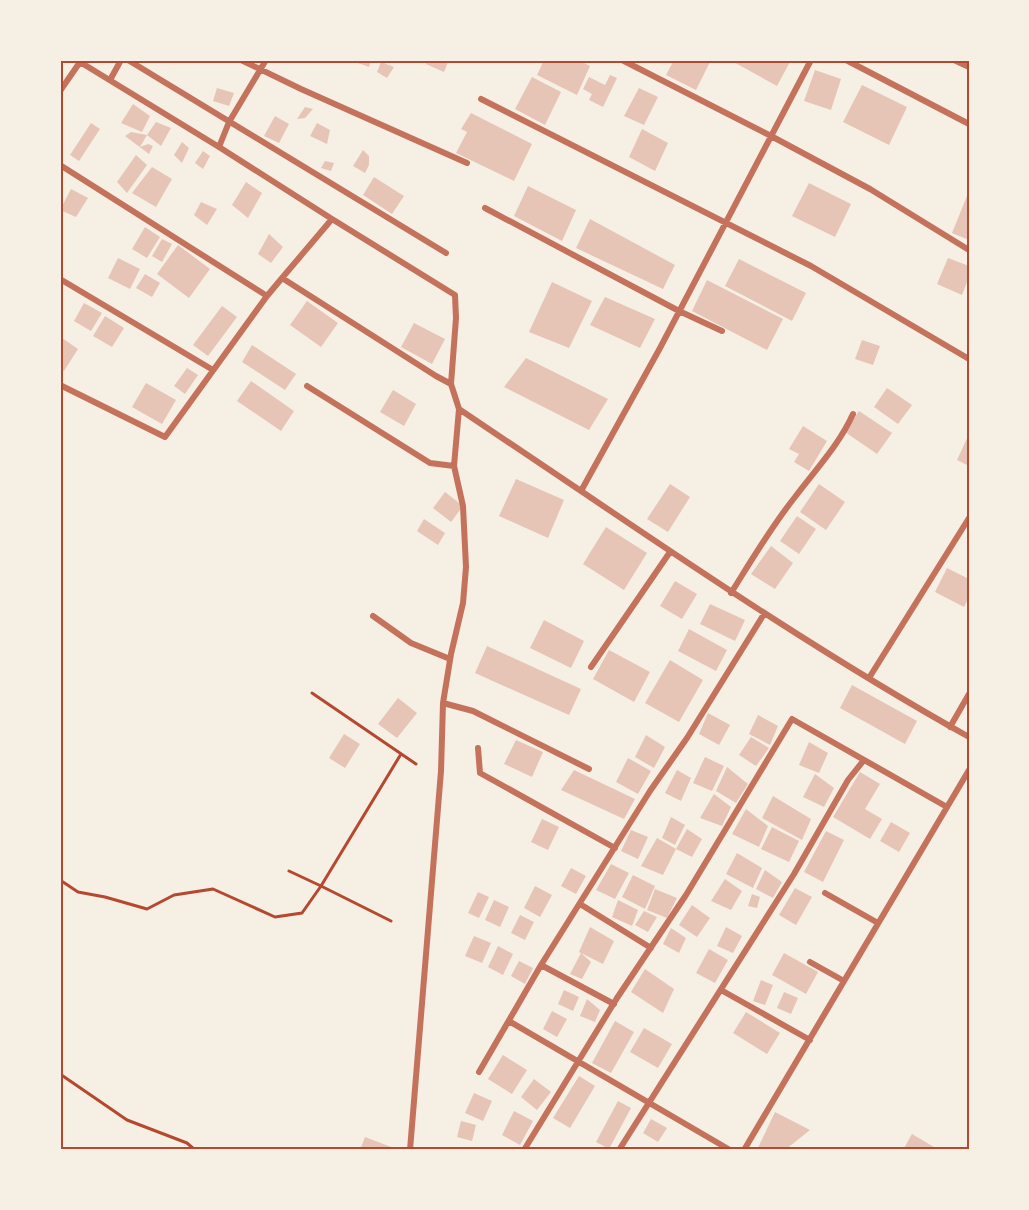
<svg xmlns="http://www.w3.org/2000/svg" width="1029" height="1210" viewBox="0 0 1029 1210" font-family="Quicksand,sans-serif">
  <style>
    .building { fill: #e6c5b7 }
    .lines { fill: none; stroke-linecap: round; stroke-linejoin: round }
    .path { stroke: #b5482f; stroke-width: 3 }
    .minor { stroke: #c5725c; stroke-width: 6 }
    .neatline { fill: none; stroke: #b5482f; stroke-width: 2 }
  </style>
  <rect width="100%" height="100%" fill="#f6efe4"/>
  <!-- building -->
  <path class="building" d="M358,60h13l-2,7 -11,-4z
    M427,60h22l-5,12 -18,-8z
    M544,60h33l13,6 -13,29 -40,-20z
    M674,60h37l-15,30 -30,-15z
    M730,60h61l-14,26z
    M381,62l13,5 -7,11 -10,-6z
    M815,70l26,9 -10,31 -27,-9z
    M610,75l7,3 -14,29 -14,-7 3,-6 -9,-5 6,-12 16,8z
    M532,77l29,15 -16,33 -30,-16z
    M862,85l45,22 -18,38 -46,-23z
    M217,88l17,5 -5,13 -16,-5z
    M639,88l19,9 -14,28 -20,-9z
    M133,104l17,12 -8,16 -21,-9z
    M305,107l8,2 -8,9 -8,1z
    M471,113l61,31 -18,37 -58,-28 11,-21 -6,-3z
    M275,116l14,8 -10,19 -15,-7z
    M156,122l15,6 -10,18 -14,-11z
    M91,123l9,6 -21,32 -9,-6z
    M317,123l13,7 -3,14 -17,-8z
    M642,129l26,14 -13,28 -26,-14z
    M131,132l16,3 -7,12 8,-3 5,2 -4,8 -24,-18z
    M182,142l7,6 -7,15 -8,-8z
    M363,150l6,6v9l-4,8 -12,-7z
    M203,151l7,5 -7,13 -8,-6z
    M136,155l11,10 -20,28 -10,-11z
    M325,161l9,2 -3,8 -10,-3z
    M152,167l20,12 -16,28 -24,-14z
    M374,177l30,19 -12,18 -29,-19z
    M246,182l16,11 -14,25 -16,-13z
    M809,183l42,21 -16,33 -43,-21z
    M528,186l48,24 -14,31 -48,-25z
    M71,189l17,9 -12,19 -16,-7z
    M969,191v49l-17,-7z
    M201,202l16,7 -10,16 -13,-10z
    M590,219l85,46 -12,24 -87,-41z
    M145,227l15,10 -13,21 -15,-9z
    M269,234l14,13 -12,16 -13,-9z
    M162,239l10,5 -10,18 -10,-6z
    M178,245l32,24 -21,29 -32,-24z
    M118,258l22,11 -10,20 -22,-11z
    M948,258l21,8v11l-7,18 -25,-11z
    M739,259l67,34 -14,28 -67,-35z
    M145,274l15,9 -8,14 -16,-9z
    M707,280l76,39 -16,31 -75,-39z
    M552,282l40,19 -23,47 -40,-16z
    M605,297l50,22 -15,29 -50,-23z
    M307,301l31,22 -17,24 -31,-22z
    M84,303l18,10 -11,18 -17,-10z
    M222,306l15,11 -29,39 -15,-11z
    M105,316l19,12 -12,19 -19,-11z
    M414,323l31,16 -13,25 -31,-17z
    M62,338l16,11 -14,22 -4,-3v-27z
    M862,340l18,6 -7,19 -18,-6z
    M252,345l44,29 -11,16 -43,-28z
    M526,358l82,41 -19,31 -85,-43z
    M187,368l11,7 -13,19 -11,-8z
    M251,381l43,30 -13,20 -44,-30z
    M146,383l30,17 -14,24 -30,-17z
    M887,388l25,17 -14,19 -24,-17z
    M393,390l23,14 -12,22 -24,-14z
    M859,411l33,22 -15,21 -32,-22z
    M803,426l24,15 -18,30 -15,-9 5,-8 -10,-5z
    M969,434v32l-12,-6z
    M516,479l48,21 -16,38 -49,-22z
    M670,484l20,13 -22,35 -21,-13z
    M819,484l26,18 -19,28 -26,-18z
    M445,492l18,14 -12,16 -18,-14z
    M797,516l19,13 -17,25 -19,-13z
    M424,519l21,14 -7,12 -21,-14z
    M606,527l41,26 -23,37 -41,-26z
    M771,546l22,17 -18,26 -24,-15z
    M947,568l22,11v18l-5,10 -29,-15z
    M675,581l22,13 -15,25 -22,-13z
    M710,604l35,16 -10,21 -35,-17z
    M544,620l40,21 -13,27 -41,-20z
    M689,629l38,21 -11,21 -38,-20z
    M487,646l94,43 -12,26 -94,-42z
    M609,650l41,22 -16,30 -41,-23z
    M670,660l33,20 -24,42 -34,-19z
    M852,685l65,36 -12,23 -65,-36z
    M398,698l19,15 -20,25 -19,-14z
    M708,713l22,12 -11,20 -20,-11z
    M758,715l20,11 -8,19 -21,-11z
    M344,734l16,10 -15,24 -16,-10z
    M646,735l19,12 -11,21 -19,-11z
    M751,737l18,11 -13,18 -17,-11z
    M516,740l27,12 -11,25 -28,-13z
    M809,742l19,11 -9,20 -20,-8z
    M705,757l19,9 -12,25 -19,-8z
    M628,758l23,13 -13,23 -22,-12z
    M727,767l21,17 -12,19 -20,-12z
    M574,770l61,29 -11,20 -63,-29z
    M677,770l14,8 -10,23 -16,-8z
    M860,772l20,12 -15,25 17,10 -12,20 -37,-22z
    M815,774l19,14 -10,19 -21,-10z
    M714,794l17,13 -9,19 -22,-8z
    M773,796l38,23 -9,21 -40,-22z
    M746,809l22,17 -9,21 -27,-13z
    M671,817l14,8 -10,20 -13,-7z
    M542,819l17,8 -11,23 -17,-8z
    M891,822l19,11 -11,19 -19,-11z
    M772,827l27,14 -10,21 -28,-13z
    M687,829l15,10 -10,18 -16,-8z
    M631,830l17,7 -10,22 -17,-8z
    M826,831l18,9 -21,42 -19,-10z
    M657,838l19,11 -13,26 -22,-9z
    M737,853l25,15 -9,20 -27,-14z
    M611,864l18,9 -14,26 -19,-9z
    M571,868l15,8 -10,18 -15,-8z
    M765,870l17,12 -9,16 -17,-9z
    M633,875l22,11 -10,23 -23,-12z
    M725,879l17,12 -11,19 -20,-9z
    M535,886l17,9 -12,22 -16,-9z
    M795,888l17,9 -16,28 -17,-10z
    M655,889l22,9 -10,20 -20,-8z
    M478,892l11,5 -10,21 -11,-5z
    M752,894l8,3 -3,11 -9,-2z
    M494,900l15,7 -9,20 -15,-7z
    M618,900l20,10 -6,16 -20,-9z
    M692,905l18,13 -13,19 -18,-12z
    M644,911l13,6 -9,15 -13,-7z
    M520,915l14,7 -9,18 -14,-7z
    M590,927l24,14 -11,23 -22,-11 10,9 -9,17 -12,-5 11,-21 -2,-1z
    M726,927l16,9 -9,17 -16,-7z
    M671,928l15,10 -7,15 -16,-9z
    M474,936l17,7 -9,20 -17,-7z
    M498,946l15,8 -10,21 -15,-8z
    M709,949l19,11 -13,23 -19,-10z
    M784,953l34,19 -12,22 -34,-19z
    M519,961l14,7 -8,16 -14,-8z
    M645,969l29,20 -11,24 -32,-21z
    M761,980l12,5 -8,20 -12,-4z
    M564,990l15,7 -6,14 -15,-7z
    M784,992l14,6 -7,16 -14,-6z
    M587,999l13,11 -5,12 -15,-6z
    M552,1011l15,8 -10,18 -14,-8z
    M746,1012l34,21 -13,21 -34,-21z
    M615,1021l19,11 -23,41 -19,-10z
    M644,1028l28,16 -14,24 -28,-16z
    M503,1055l24,15 -15,24 -24,-15z
    M579,1076l16,10 -25,42 -17,-10z
    M534,1079l17,13 -14,18 -16,-13z
    M474,1093l18,8 -9,20 -18,-8z
    M618,1101l13,7 -22,41 -13,-7z
    M514,1111l19,10 -13,24 -18,-10z
    M775,1112l35,18 -25,20h-28z
    M651,1119l16,9 -9,14 -15,-9z
    M461,1121l15,4 -4,16 -15,-4z
    M912,1134l27,16h-36z
    M365,1137l34,13h-39z"/>
  <g class="lines">
    <!-- path -->
    <path class="path" d="M312,693l104,71
      M60,880l18,12 27,5 42,12 27,-14 39,-6 62,28 27,-4 19,-27 -32,-15
      M391,921l-70,-35 80,-132
      M60,1074l67,46 60,23 8,7"/>
    <!-- minor -->
    <path class="minor" d="M128,60l318,193
      M241,60l60,29 166,74
      M622,60l149,76 99,53 99,61
      M846,60l123,64
      M954,60l15,7
      M110,80l11,-20
      M60,91l20,-29 139,85 10,-25 37,-62
      M481,99l330,167 158,93
      M219,147l113,72 123,76 1,23 -5,66 8,25 122,82 79,-143 151,-288
      M60,165l207,131 15,-18
      M485,208l194,103 43,20
      M332,219l-50,59 154,98 15,8
      M60,279l153,91
      M60,385l105,52 102,-141
      M307,386l123,77 24,3 5,-57
      M581,491c127,86 254,171 388,246
      M731,593c20,-32 40,-66 64,-96 21,-28 44,-52 58,-83
      M373,616l38,27 39,16
      M591,667l79,-115
      M869,678l100,-160
      M443,703l30,8 116,58
      M950,727l19,-33
      M478,748l2,25 135,75
      M825,893l53,30
      M580,904l71,44
      M810,962l34,19
      M541,965l73,39
      M721,990l89,50
      M509,1021l221,129
      M479,1072l62,-107 109,-174 37,-53 77,-124
      M410,1150l31,-379 2,-68 8,-49 12,-51 3,-36 -3,-61 -9,-40
      M524,1150l93,-152 69,-103 106,-176 155,88
      M619,1150l175,-276 54,-94 16,-20
      M744,1150l225,-380"/>
  </g>
  <!-- border -->
  <rect width="1029" height="1210" fill="none" stroke="#f6efe4" stroke-width="123"/>
  <rect x="62" y="62" width="906" height="1086" class="neatline"/>
</svg>
